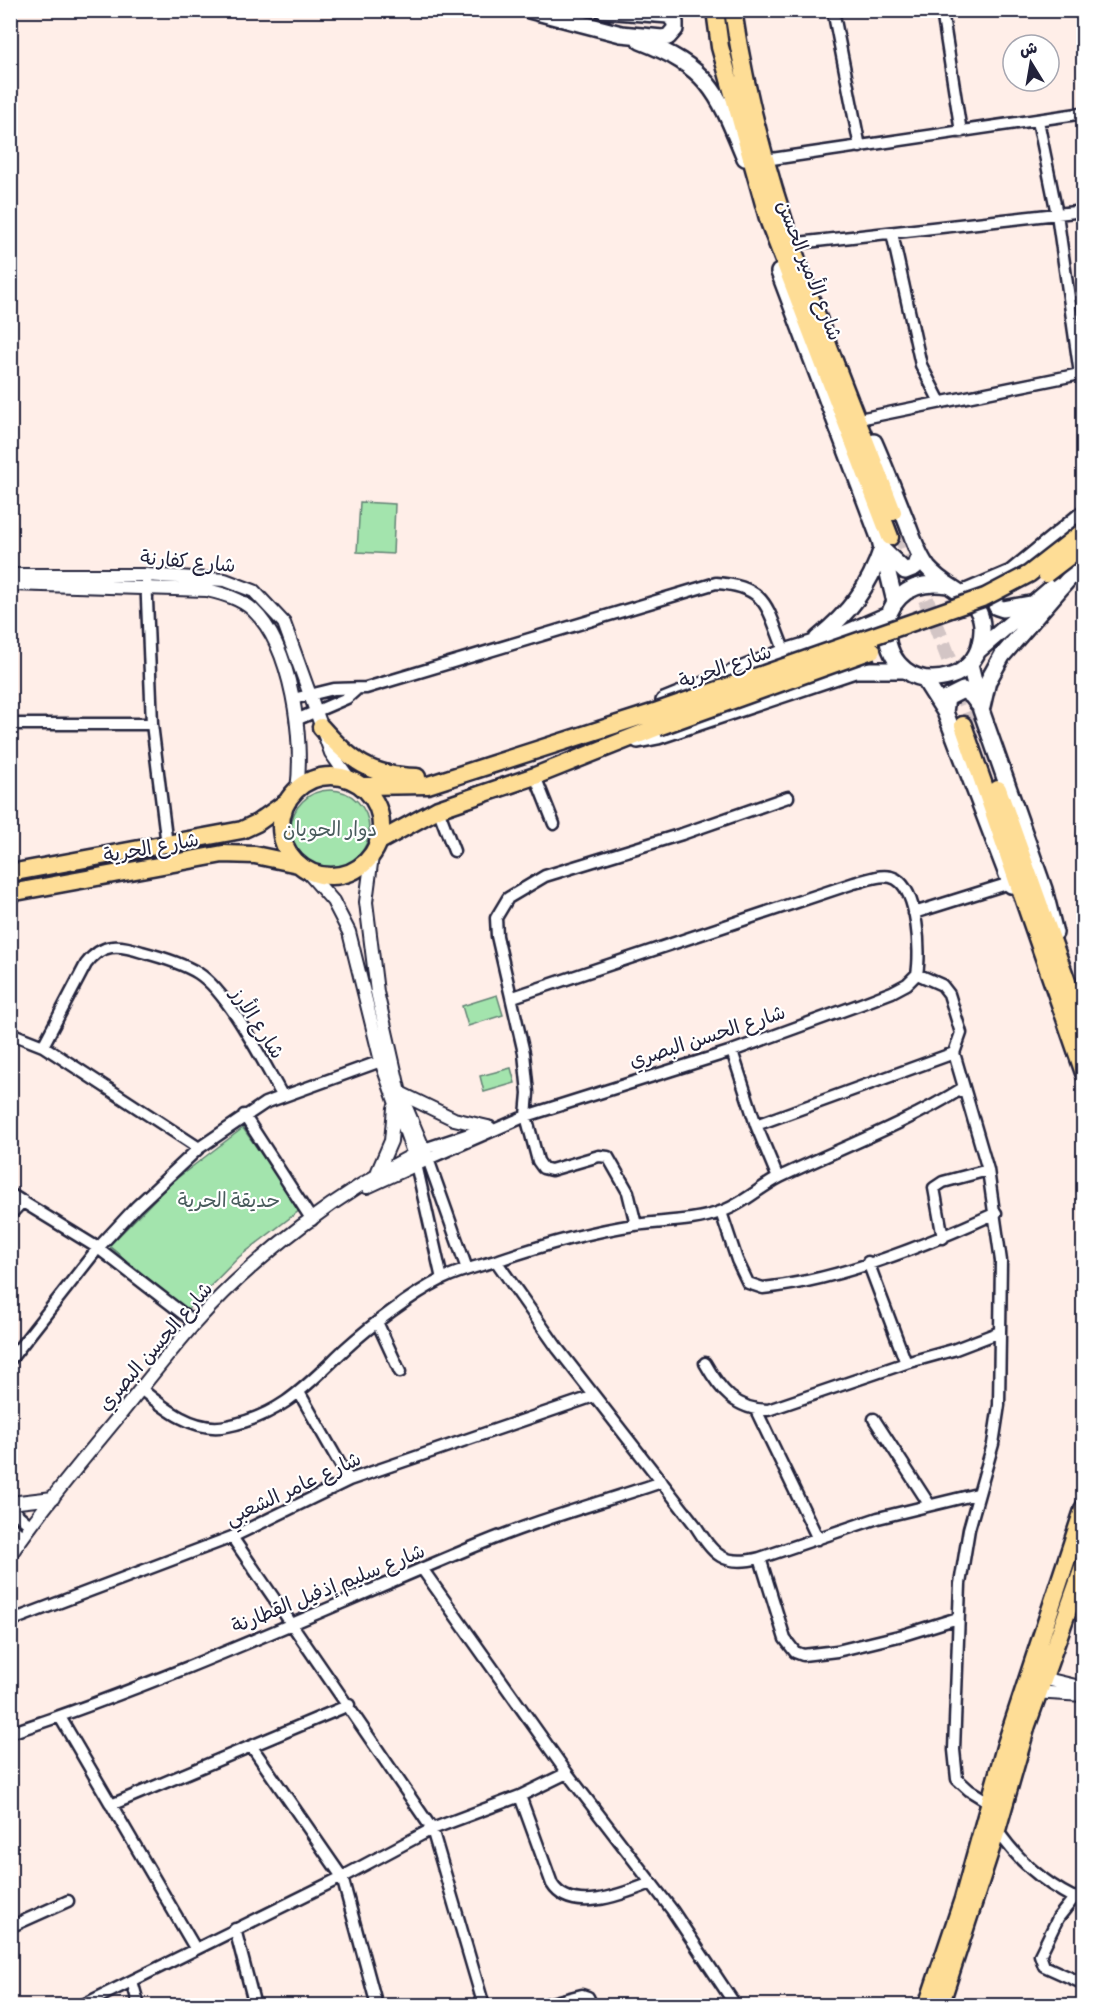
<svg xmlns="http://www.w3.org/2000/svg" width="1094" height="2016" viewBox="0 0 1094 2016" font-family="Itim,'Playpen Sans Arabic',sans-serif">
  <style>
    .green { fill: #a3e4ad; stroke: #628374; stroke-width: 1.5 }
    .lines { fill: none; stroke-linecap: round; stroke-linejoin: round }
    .trunk-tunnel { stroke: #d3c5c5; stroke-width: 16; stroke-dasharray: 16 8; stroke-linecap: butt }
    .minor-casing { stroke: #22223b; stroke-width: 15 }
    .tertiary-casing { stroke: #22223b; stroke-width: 16 }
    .secondary-casing { stroke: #22223b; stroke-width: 20 }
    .trunk-casing { stroke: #22223b; stroke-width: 21 }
    .minor { stroke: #fff; stroke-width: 10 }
    .tertiary { stroke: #fff; stroke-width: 12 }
    .secondary { stroke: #fff; stroke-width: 15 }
    .trunk { stroke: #fedd96; stroke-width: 16 }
    .trunk-bridge-casing { stroke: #22223b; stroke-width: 21; stroke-linecap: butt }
    .trunk-bridge { stroke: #fedd96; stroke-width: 16 }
    .labels { text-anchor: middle; stroke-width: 4.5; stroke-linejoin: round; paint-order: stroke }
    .street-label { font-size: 20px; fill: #22223b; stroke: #fff }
    .park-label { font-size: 20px; fill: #495c5d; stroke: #fff }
  </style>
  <rect width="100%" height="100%" fill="#ffeee8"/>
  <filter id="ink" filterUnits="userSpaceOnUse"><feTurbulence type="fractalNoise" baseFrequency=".0167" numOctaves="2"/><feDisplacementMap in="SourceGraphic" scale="12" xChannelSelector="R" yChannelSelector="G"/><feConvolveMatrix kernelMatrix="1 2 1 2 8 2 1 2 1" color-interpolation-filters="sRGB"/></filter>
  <g filter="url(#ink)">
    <!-- green -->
    <path class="green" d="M360,502l35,2 -2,50 -36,-2z
      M291 829a39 39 0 1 1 78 0a39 39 0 1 1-78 0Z
      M497,995l6,20 -35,11 -6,-20z
      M511,1068l4,15 -31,9 -4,-16z
      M243,1128l57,82 -61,47 -52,53 -78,-64 63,-64z"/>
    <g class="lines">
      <!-- trunk-tunnel -->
      <path class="trunk-tunnel" d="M900,532l73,189"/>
      <!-- minor casing -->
      <g class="minor-casing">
        <path id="minor" d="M833,10l27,137
          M942,11l19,121
          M765,160l319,-47
          M892,233l29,132 19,37
          M798,243l286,-32
          M864,418l216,-44 -23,-160 -19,-93
          M146,575l6,149 15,121
          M293,699l41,-10 32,-1 350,-105c53,3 51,27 69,69
          M296,720l51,-22 9,-8
          M10,724h142
          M535,776l19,48
          M438,809l16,42
          M914,913l96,-30
          M513,997l341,-114c13,-3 30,-11 42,-4 22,13 25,73 21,95
          M10,1033l33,13 156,102
          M43,1046l43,-82c16,-21 32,-20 56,-12 19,5 40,11 56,21 31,20 65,89 84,122
          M732,1051l24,74 22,53
          M954,1053l34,117 13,91 -2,144 -6,39 -24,85 -9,55 -6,166 3,29 12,11 21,13
          M244,1115l68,105
          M756,1125l198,-72 7,-20 -12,-39 -7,-9 -25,-11
          M424,1149l66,-22
          M416,1164l26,115
          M10,1194l88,54 97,75
          M721,1212l16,48 11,23 15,5c73,-7 166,-44 233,-75
          M10,1215l13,-14
          M636,1225l-8,-33 -20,-35 -9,-1 -48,14 -8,-2 -5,-7 -12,-45 2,-23 -4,-40 -27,-117 -1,-18 12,-20 37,-22 137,-42 106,-37
          M943,1238l-9,-50 9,-6 45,-12
          M496,1261l62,88 137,176c19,30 28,42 65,33l25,81 10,13 8,3 34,-4 66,-16 55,-17
          M868,1262l38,101
          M467,1269l-39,-110 98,-43 206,-65 129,-47 31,-12 15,-8 10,-10
          M378,1324l22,48
          M10,1360l88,-112 38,-41 63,-59 66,-45 116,-42
          M705,1363c15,27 31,47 63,47l138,-47 47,-13 47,-18
          M141,1389c23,19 53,44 86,37 55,-11 80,-41 118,-77 25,-23 67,-55 97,-70 18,-9 38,-13 57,-19 44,-15 89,-28 135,-35 28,-4 59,-3 86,-13 22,-7 40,-25 60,-35 61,-29 125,-53 183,-89
          M300,1394l49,86
          M756,1410l62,129
          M874,1419l55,85
          M10,1508l21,18
          M10,1526l13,11
          M232,1537l200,292 52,177
          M760,1558l118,-40 99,-24
          M423,1570l144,203 105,137 64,96
          M10,1621l222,-84 117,-57 245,-84
          M60,1717l135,231
          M10,1733c158,-52 310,-122 463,-186 61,-26 126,-44 189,-65
          M252,1747l90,130 35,129
          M520,1796l32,88c19,31 71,10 99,-1
          M111,1805l238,-100
          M997,1830c21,30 44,51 77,68l10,-3
          M1074,1898l-16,20 -18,37 4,11 40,18
          M10,1927l58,-26
          M235,1929l20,77
          M132,1981l7,25
          M81,2006l261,-129 90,-48 88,-33 47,-23
          M539,2006l43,-11 6,2 4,9"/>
      </g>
      <!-- tertiary casing -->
      <g class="tertiary-casing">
        <path id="tertiary" d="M10,575h136l79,5 29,11 30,32 47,130 19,27
          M10,584l197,6c16,4 33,8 46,20 39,37 51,130 44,180
          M305,869l28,32 16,31 32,129 35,100
          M400,1093l54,26 34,8
          M378,1171l13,-30 3,-33
          M367,1187l61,-28 -28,-66 -23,-101 -11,-90 6,-46
          M10,1503l43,-5
          M10,1555c34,-49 72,-94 109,-139 25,-31 49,-62 75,-92 64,-71 146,-132 230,-175
          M1038,1677l46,11
          M1032,1692l52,3"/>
      </g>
      <!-- secondary casing -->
      <g class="secondary-casing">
        <path id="secondary" d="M529,10l92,24 41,4 6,-1 7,-8v-7l-6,-7 -66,-5
          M640,41c70,27 78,52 105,117
          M779,272l101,268 15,62
          M874,442c11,25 21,51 31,76 7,17 12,36 23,50 23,27 64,28 52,76 -3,14 -15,28 -29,32 -77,24 -93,-104 -3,-91
          M884,551l21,20 10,-4 5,-11
          M995,584l-4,10 6,13 6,2 27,-5
          M964,593l47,-20 73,-60
          M817,639c32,-26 52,-51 65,-91
          M979,650l75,-64
          M970,664l11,46 63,179 11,44
          M924,679l21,33 66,173
          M664,701l121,-49 59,-18 44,-19
          M982,707l6,-26 14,-25 82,-95
          M945,712l2,-14 16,-8 9,6 6,8
          M638,740l20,-4 197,-66h49"/>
      </g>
      <!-- trunk casing -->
      <g class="trunk-casing">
        <path id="trunk" d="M715,10l5,37 49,175 121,315
          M733,10c25,175 97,338 160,502
          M963,725l121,348
          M321,727c30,34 49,49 96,50
          M281 826a50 50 0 1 1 100 0a50 50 0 1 1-100 0Z
          M361,786l67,-1 227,-73
          M998,789l86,240
          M378,842l60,-33 97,-33 123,-49
          M10,873l232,-43 15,-7 31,-22
          M10,893l213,-39 32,1 43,9
          M927,2006l36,-107 42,-152 79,-240
          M940,2006l57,-176 30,-105 57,-160"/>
      </g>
      <!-- minor -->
      <use href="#minor" class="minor"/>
      <!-- tertiary -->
      <use href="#tertiary" class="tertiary"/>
      <!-- secondary -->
      <use href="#secondary" class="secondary"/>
      <!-- trunk -->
      <use href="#trunk" class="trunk"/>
      <!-- trunk-bridge casing -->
      <g class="trunk-bridge-casing">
        <path id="trunk-bridge" d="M1046,574l38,-29
          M655,712l330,-115 44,-23 55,-43
          M658,727l214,-77"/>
      </g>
      <!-- trunk-bridge -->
      <use href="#trunk-bridge" class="trunk-bridge"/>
    </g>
  </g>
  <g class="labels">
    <!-- street labels -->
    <g class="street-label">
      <text transform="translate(810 270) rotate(69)" y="7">شارع الأمير الحسن</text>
      <text transform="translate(188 561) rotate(5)" y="7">شارع كفارنة</text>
      <text transform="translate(725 666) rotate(-19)" y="7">شارع الحرية</text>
      <text transform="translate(151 847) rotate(-10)" y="7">شارع الحرية</text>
      <text transform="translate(258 1023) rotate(57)" y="7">شارع الأرز</text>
      <text transform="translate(707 1036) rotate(-18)" y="7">شارع الحسن البصري</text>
      <text transform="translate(155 1346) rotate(-49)" y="7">شارع الحسن البصري</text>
      <text transform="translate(293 1488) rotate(-25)" y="7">شارع عامر الشعبي</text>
      <text transform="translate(328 1588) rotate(-22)" y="7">شارع سليم إذفيل القطارنة</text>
    </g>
    <!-- park labels -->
    <g class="park-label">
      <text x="330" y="836">دوار الحويان</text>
      <text x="229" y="1207">حديقة الحرية</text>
    </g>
  </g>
  <!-- margin -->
  <rect width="1094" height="2016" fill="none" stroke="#fff" stroke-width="36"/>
  <rect x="18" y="18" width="1058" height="1980" fill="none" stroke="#22223b" stroke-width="2" filter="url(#ink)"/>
  <!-- north arrow -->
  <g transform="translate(1031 63) rotate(349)"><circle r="28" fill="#ffffff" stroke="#a7a7b1" stroke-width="1.5"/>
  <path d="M0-4.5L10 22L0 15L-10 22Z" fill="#22223b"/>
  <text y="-9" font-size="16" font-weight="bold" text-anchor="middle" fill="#22223b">ش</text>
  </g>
</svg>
